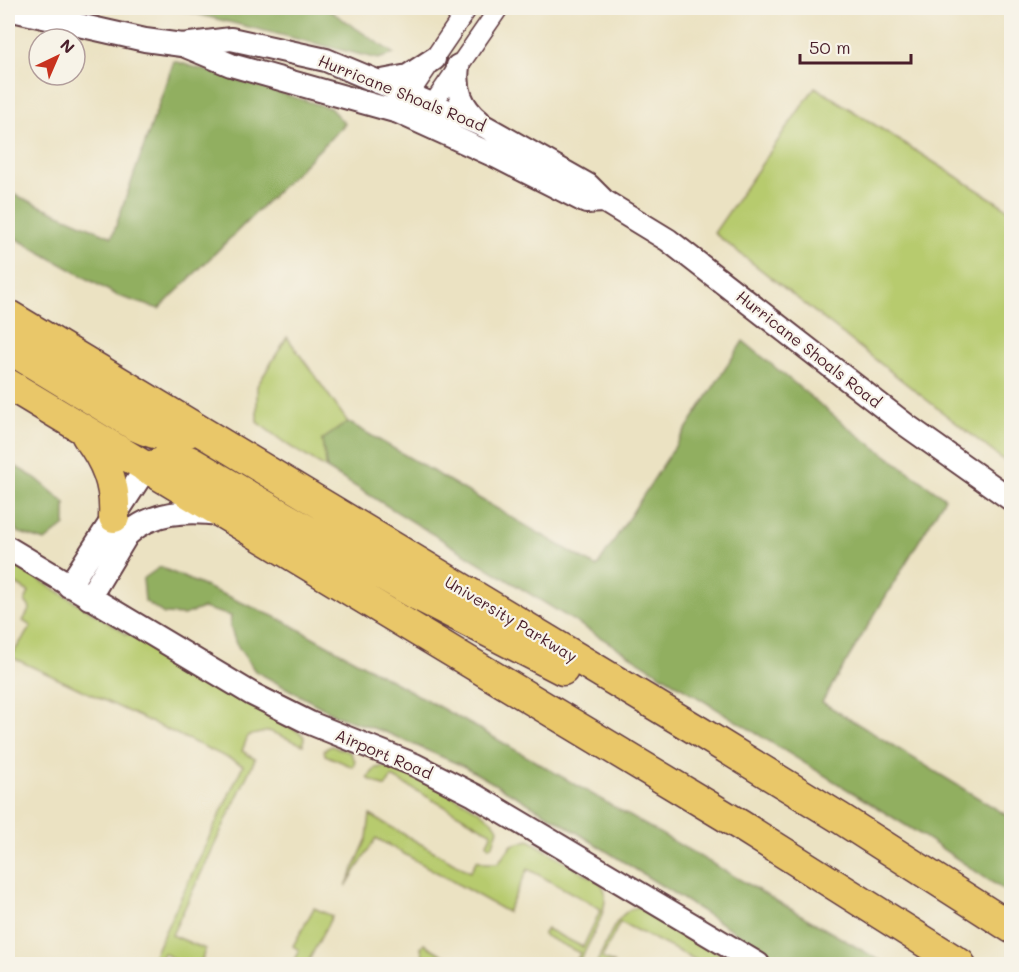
<svg xmlns="http://www.w3.org/2000/svg" width="1019" height="972" viewBox="0 0 1019 972" font-family="Mali,sans-serif">
  <style>
    .green { fill: #b7cb6e; stroke: #80754c; stroke-width: 1.5 }
    .forest { fill: #91af61; stroke: #6e6746; stroke-width: 1.5 }
    .lines { fill: none; stroke-linecap: round; stroke-linejoin: round }
    .minor-casing { stroke: #623c42; stroke-width: 21 }
    .tertiary-casing { stroke: #623c42; stroke-width: 26 }
    .trunk-casing { stroke: #623c42; stroke-width: 33 }
    .minor { stroke: #fff; stroke-width: 18 }
    .tertiary { stroke: #fff; stroke-width: 22 }
    .trunk { stroke: #e9c769; stroke-width: 30 }
    .labels { text-anchor: middle; stroke-width: 4.5; stroke-linejoin: round; paint-order: stroke }
    .street-label { font-size: 16px; fill: #4a1f2b; stroke: #f7f3e8 }
  </style>
  <rect width="100%" height="100%" fill="#f7f3e8"/>
  <filter id="ink" filterUnits="userSpaceOnUse"><feTurbulence type="fractalNoise" baseFrequency=".0167" numOctaves="2"/><feDisplacementMap in="SourceGraphic" scale="12" xChannelSelector="R" yChannelSelector="G"/><feConvolveMatrix kernelMatrix="1 2 1 2 8 2 1 2 1" color-interpolation-filters="sRGB"/></filter>
  <filter id="wash" filterUnits="userSpaceOnUse"><feTurbulence type="fractalNoise" baseFrequency=".008" numOctaves="4" result="noise"/><feDisplacementMap in="SourceGraphic" scale="24" xChannelSelector="R" yChannelSelector="G"/><feGaussianBlur stdDeviation="1.35" result="paint"/><feColorMatrix in="noise" values="0 0 0 0 0 0 0 0 0 0 0 0 0 0 0 0 0 1.4 0 .05"/><feComposite in="paint" operator="in"/></filter>
  <g filter="url(#wash)">
    <rect width="100%" height="100%" fill="#ebe2c2"/>
    <!-- green -->
    <path class="green" d="M815,87l196,124v255l-297,-233z
      M287,337l61,85 -26,18 5,29 -38,-23 -32,-24v-36z
      M8,564l7,1 105,64 6,6 1,-2 156,89c6,8 14,5 21,15l-1,8 -34,-14 -21,5 -6,15 13,8 -83,176 33,14 -4,15h-30l3,-5 -10,-6 -5,11h-4l-3,-5 91,-194 -234,-109 1,-6 4,2 17,-26 -8,-5 7,-13 -5,-7 4,-9 -21,-13z
      M331,746l19,6 5,9 -2,6 -28,-12 -1,-5z
      M388,766c21,9 104,44 110,63l-5,16 -4,2 -2,-4 5,-10 -100,-56 -7,10 -18,-9 9,-10z
      M370,815l100,57 7,-12 8,3h13l14,-18 17,-5 72,43c15,19 -14,62 -23,81h-3l5,-11 -37,-18 4,-6 36,18 18,-38 -73,-40 -21,43 -131,-74 -30,48 21,-48z
      M638,907l7,2 47,31 3,-1 42,25h-40l1,-3 -78,-39 -18,36 13,6h-19c10,-18 19,-54 42,-57z
      M314,908l18,8 -25,48h-15l7,-14 -6,-4z
      M424,944l35,20h-33l-5,-16z"/>
    <!-- forest -->
    <path class="forest" d="M172,8h154l68,46 -16,5z
      M174,61l156,47 15,16 -186,185 -41,-13 -110,-62v-42l104,45z
      M743,341l107,88 95,69 -123,204 189,116v77l-88,-59 -596,-367 -5,-29 26,-18 249,145z
      M8,462l29,17 28,24v22l-20,16 -28,-9 -9,-22z
      M160,567l122,53 199,110 405,234h-100l-229,-144 -92,-53 -80,-35 -46,-15 -84,-46 -19,-27 -6,-18 1,-10 -28,-8 -19,7 -20,-1 -19,-13 -2,-22z"/>
  </g>
  <g filter="url(#ink)">
    <g class="lines">
      <!-- minor casing -->
      <g class="minor-casing">
        <path id="minor" d="M402,105l66,-97
          M425,115l74,-107"/>
      </g>
      <!-- tertiary casing -->
      <g class="tertiary-casing">
        <path id="tertiary" d="M8,9l137,31 37,5 49,-6 95,21 158,66 104,59 16,16 64,39 238,185 106,75
          M183,45l48,20 167,47 99,45 89,45 18,-1
          M458,66c-3,23 3,40 21,55
          M377,82l31,-6 26,-17
          M8,548l244,146 58,29 105,42 59,30 284,169
          M69,586l77,-118
          M89,598l38,-63c25,-24 60,-25 93,-21"/>
      </g>
      <!-- trunk casing -->
      <g class="trunk-casing">
        <path id="trunk" d="M8,315l692,417 140,86 172,110
          M8,348l128,78c23,11 37,12 61,3
          M8,384l732,441 220,139
          M87,436c19,25 29,49 27,81
          M146,468l21,-7h22l230,135 144,74"/>
      </g>
      <!-- minor -->
      <use href="#minor" class="minor"/>
      <!-- tertiary -->
      <use href="#tertiary" class="tertiary"/>
      <!-- trunk -->
      <use href="#trunk" class="trunk"/>
    </g>
  </g>
  <g class="labels">
    <!-- street labels -->
    <g class="street-label">
      <text transform="translate(402 93) rotate(22)" y="6">Hurricane Shoals Road</text>
      <text transform="translate(809 349) rotate(38)" y="6">Hurricane Shoals Road</text>
      <text transform="translate(511 619) rotate(31)" y="6">University Parkway</text>
      <text transform="translate(384 754) rotate(23)" y="6">Airport Road</text>
    </g>
  </g>
  <!-- margin -->
  <rect width="1019" height="972" fill="none" stroke="#f7f3e8" stroke-width="30"/>
  <!-- north arrow -->
  <g transform="translate(57 57) rotate(44)"><circle r="28" fill="#f7f3e8" stroke="#b29e9c" stroke-width="1.5"/>
  <path d="M0-4.5L10 22L0 15L-10 22Z" fill="#c8321e"/>
  <text y="-9" font-size="16" font-weight="bold" text-anchor="middle" fill="#4a1f2b">N</text>
  </g>
  <!-- scale -->
  <path d="M800 54v9h111v-9" fill="none" stroke="#4a1f2b" stroke-width="3"/>
  <text x="809" y="54" font-size="18" fill="#4a1f2b" stroke="#f7f3e8" stroke-width="4.5" paint-order="stroke">50 m</text>
</svg>
